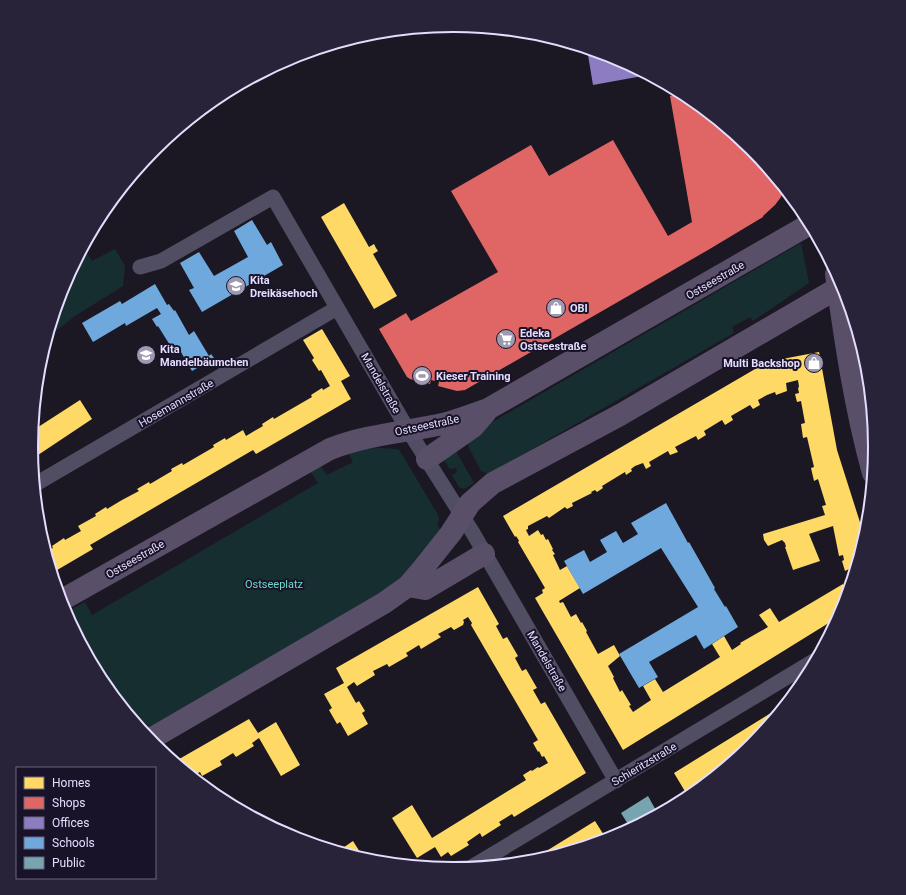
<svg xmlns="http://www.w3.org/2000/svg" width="906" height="895" viewBox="0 0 906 895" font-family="Roboto,sans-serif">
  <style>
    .green { fill: #172e31 }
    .homes { fill: #ffd966 }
    .shops { fill: #e06666 }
    .offices { fill: #8e7cc3 }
    .schools { fill: #6fa8dc }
    .public { fill: #76a5af }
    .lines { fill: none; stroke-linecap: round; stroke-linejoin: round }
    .minor { stroke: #514e64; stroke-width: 15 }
    .primary { stroke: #5a4f68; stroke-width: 22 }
    .labels { text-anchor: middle; stroke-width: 4; stroke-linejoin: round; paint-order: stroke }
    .poi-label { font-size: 11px; font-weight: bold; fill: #e4ddfd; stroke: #191329; text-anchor: start }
    .street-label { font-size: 11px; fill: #e4ddfd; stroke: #191329 }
    .park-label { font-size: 11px; fill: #6dd9c8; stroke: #191329 }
    .rim { fill: none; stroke: #e4ddfd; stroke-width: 2 }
  </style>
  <rect width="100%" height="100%" fill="#1b1824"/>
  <!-- green -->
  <path class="green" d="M801,243l8,40 -56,38 -3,-4 -18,10 2,6 -245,141 -8,-3 -13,-25 2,-11z
    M83,247l9,14 23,-12 10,17 -2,20 -48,30 -28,22 16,-52z
    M855,324l12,41 8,83 -24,-123z
    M453,446l21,37 -10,6 -5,-2 -7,-12 5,-3 -1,-4 -6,1 -7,-10z
    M379,448l18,1 3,2 38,64 1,5 -2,5 3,3 -2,5 -40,50 -255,150 -41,-51 -37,-69 20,-11 7,13 226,-132 -8,-12 10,-6 7,10 26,-13 -5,-10 13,-3z"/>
  <!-- homes -->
  <path class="homes" d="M344,203l25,44 5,-3 2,4 2,3 -5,3 24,42 -23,13 -53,-92z
    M322,329l28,47 -9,5 10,18 -95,55 -3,-4 -163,95 3,4 -41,24 -7,-21 8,-4 -1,-2 12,-8 1,2 16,-9 -3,-5 18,-10 -1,-2 11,-7 1,2 15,-9 17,-9 -2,-2 12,-7 1,2 22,-13 -1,-2 11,-6 1,2 31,-18 -1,-2 12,-7 1,2 17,-10 3,6 17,-10 -1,-2 11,-7 1,2 38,-22 -1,-2 11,-7 1,2 7,-4 -9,-16 -2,1 -7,-11 2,-2 -11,-18z
    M819,352l18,98 28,88 -13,42 -3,-11 -4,2 -3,-10 2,-1 -1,-5 -4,1 -6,-30 -24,8 11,27 -27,9 -8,-23h1l-1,-4 -3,-3 -14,6 -4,-6 -1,-6 62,-19 -3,-9 4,-1 -8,-26 -4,2 -3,-13 3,-1 -7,-30 -4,1 -2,-14 4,-1 -4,-22 -4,1 -2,-8 4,-1 -1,-5 1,-1 -1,-7 -12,3 1,8 -11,4 -1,-3 -8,3 -9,5 2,5 -7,4 -3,-4 -19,11 2,4 -8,5 -3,-5 -18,11 2,4 -8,5 -2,-4 -21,11 3,5 -8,3 -2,-4 -19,11 2,4 -5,3 -3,-6 -8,3 -4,3 1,2 -6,4 -1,-3 -23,14 1,2 -6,4 -2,-2 -4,2 1,1 -20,10 1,3 -6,3 -2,-2 -16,11 -2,-2 -19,10v3l-2,1 3,6 9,-6 3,5 2,-1 3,6 2,-1 5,10 -1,1 3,4 -2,1 7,15 7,-4 13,22 -21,13 1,2 3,-1 8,15 5,-3 5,9 1,-1 5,9 -1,1 12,22 16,-9 5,9 1,2 -12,10 6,11 -1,1 7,14 2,-2 9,15 -2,1 4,6 18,-12 -8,-14 12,-7 8,13 57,-35 -8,-13 12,-8 8,14 9,-6 -1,-1 28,-16 -9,-12 11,-7 9,14 64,-38 1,2 8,-6 -9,29 -3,7 -217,134 -88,-152 8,-5 -1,-3 3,-2 -27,-46 1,-1 -1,-2 -2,-3 -1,1 -12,-21 259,-151 15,-5z
    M80,400l12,19 -60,40 -1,-12 1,-16z
    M478,587l21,37 -3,2 7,13 4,-2 11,19 -3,2 7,13 4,-2 11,19 -4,2 8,14 4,-2 41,71 -72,44 -2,-3 -13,8 2,3 -19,12 -2,-4 -13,9 2,3 -18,11 -3,-4 -7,5 -6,-10 -18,11 -25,-40 20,-13 20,33 94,-58 -3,-5 8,-5 1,1 6,-4 1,1 9,-5 -4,-7 -2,1 -3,-6 -1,1 -5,-9 5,-3 -67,-115 1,-2 -4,-6 -5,3 1,2 -1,3 -9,5 -3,-3 -13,7 3,3 -20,12 -2,-4 -13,8 2,3 -19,11 -2,-3 -14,7 2,4 -18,11 -3,-4 -7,5 9,16 3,-2 6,10 -3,2 6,11 -20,12 -8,-14 -3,2 -8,-14 3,-2 -8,-14 20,-11 -8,-15z
    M787,703l-35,43 -63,52 -15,-25z
    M249,719l9,14 18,-11 24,43 -19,11 -22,-38 -7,5 2,3 -18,11 -3,-4 -13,8 2,4 -20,11 -2,-4 -9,5 -17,-15z
    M595,821l12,19 -72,22 -8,1z
    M353,841l12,19 -28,-8z"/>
  <!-- shops -->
  <path class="shops" d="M683,93l5,3 64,53 32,40 -3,8 -6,8 -12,11v1l-55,33 -243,140 -8,1 -19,-5 1,-4 -8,-2 -1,4 -20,-5 -3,-2 -28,-48 27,-16 5,8 87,-49 -47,-81 80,-46 18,31 64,-36 55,96 24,-14 -22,-126z"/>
  <!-- offices -->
  <path class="offices" d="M587,49l28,8 33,18 -55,10z"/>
  <!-- schools -->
  <path class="schools" d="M252,220l15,25 4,-3 12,23 -81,47 -13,-22 5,-2 -14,-25 19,-11 15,24 34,-19 -14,-26z
    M155,284l12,21 2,-1 5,7 1,-1 14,25 5,-4 15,25 2,-2 3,4 -22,13 -14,-24 -5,3 -15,-24 -1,1 -5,-8 9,-5 -4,-6 -31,18 -1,-3 -32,19 -11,-19 38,-22 2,3z
    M666,503l22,40 1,-1 26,46 -1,1 11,18 1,-1 12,21 -34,22 -8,-14 -47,27 9,15 -19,11 -20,-34 79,-47 -37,-59 -78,46 -19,-33 20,-11 6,12 17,-10 -7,-12 16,-9 7,12 15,-9 -7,-11z"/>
  <!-- public -->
  <path class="public" d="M648,796l10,18 -27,15 -10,-16z"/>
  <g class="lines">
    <!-- minor -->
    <path class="minor" d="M140,267l21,-6 112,-64 135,233 65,103 143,248
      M34,485l303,-177
      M470,868l347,-209"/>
    <!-- primary -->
    <path class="primary" d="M836,274c9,67 19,134 37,199
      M427,459l46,-32 13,-15
      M408,586l17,3 59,-35
      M60,601l270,-152c38,-15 78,-17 117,-26 14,-4 27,-9 41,-14l322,-185
      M149,740l235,-137 24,-17 12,-14 31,-39 19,-30 23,-20 127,-68 223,-130"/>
  </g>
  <!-- icons -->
  <defs>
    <g id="school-disc" transform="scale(1)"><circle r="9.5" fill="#9e98b1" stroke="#191329"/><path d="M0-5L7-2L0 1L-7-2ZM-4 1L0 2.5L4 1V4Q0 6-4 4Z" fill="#fff"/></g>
    <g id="shop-disc" transform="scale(1)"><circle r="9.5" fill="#9e98b1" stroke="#191329"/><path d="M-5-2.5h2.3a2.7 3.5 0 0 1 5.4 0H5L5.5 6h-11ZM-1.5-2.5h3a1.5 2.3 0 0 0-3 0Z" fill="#fff"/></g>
    <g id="supermarket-disc" transform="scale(1)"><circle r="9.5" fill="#9e98b1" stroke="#191329"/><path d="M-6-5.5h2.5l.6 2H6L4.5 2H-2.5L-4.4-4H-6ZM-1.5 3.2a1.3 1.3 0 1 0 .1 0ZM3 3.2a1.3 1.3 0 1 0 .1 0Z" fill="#fff"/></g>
    <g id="stadium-disc" transform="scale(1)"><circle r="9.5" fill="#9e98b1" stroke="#191329"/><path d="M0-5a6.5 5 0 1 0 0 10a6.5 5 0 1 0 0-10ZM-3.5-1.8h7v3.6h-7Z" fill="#fff"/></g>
  </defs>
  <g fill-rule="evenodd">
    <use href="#school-disc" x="236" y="286"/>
    <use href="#shop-disc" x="556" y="308"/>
    <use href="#supermarket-disc" x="506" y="339"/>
    <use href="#school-disc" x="146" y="355"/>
    <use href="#shop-disc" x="814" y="363"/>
    <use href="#stadium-disc" x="422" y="376"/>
  </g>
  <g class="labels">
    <!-- poi labels -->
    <g class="poi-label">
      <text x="250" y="284">Kita<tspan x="250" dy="13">Dreikäsehoch</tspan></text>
      <text x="570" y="312">OBI</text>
      <text x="520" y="337">Edeka<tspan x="520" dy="13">Ostseestraße</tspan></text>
      <text x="160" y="353">Kita<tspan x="160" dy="13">Mandelbäumchen</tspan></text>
      <text x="800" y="367" text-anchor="end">Multi Backshop</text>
      <text x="436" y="380">Kieser Training</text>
    </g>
    <!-- street labels -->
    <g class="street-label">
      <text transform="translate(715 280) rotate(-30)" y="4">Ostseestraße</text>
      <text transform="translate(381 383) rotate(60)" y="4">Mandelstraße</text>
      <text transform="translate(176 403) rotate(-30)" y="4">Hosemannstraße</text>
      <text transform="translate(427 425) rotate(-12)" y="4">Ostseestraße</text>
      <text transform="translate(135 559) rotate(-30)" y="4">Ostseestraße</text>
      <text transform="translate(547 661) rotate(60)" y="4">Mandelstraße</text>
      <text transform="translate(644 764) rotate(-31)" y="4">Schieritzstraße</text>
    </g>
    <!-- park labels -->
    <g class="park-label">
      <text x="274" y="588">Ostseeplatz</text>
    </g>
  </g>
  <!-- crop -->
  <path d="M0 0H906V895H0ZM38 447a415 415 0 1 1 830 0a415 415 0 1 1-830 0Z" fill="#29233a" fill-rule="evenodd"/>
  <path class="rim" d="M38 447a415 415 0 1 1 830 0a415 415 0 1 1-830 0Z"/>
  <!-- legend -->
  <rect x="16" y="767" width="140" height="112" fill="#191329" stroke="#6a647e"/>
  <rect x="24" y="777" width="20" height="12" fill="#ffd966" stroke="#6a647e"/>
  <text x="52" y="787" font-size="12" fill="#e4ddfd">Homes</text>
  <rect x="24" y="797" width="20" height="12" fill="#e06666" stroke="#6a647e"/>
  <text x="52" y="807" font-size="12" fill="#e4ddfd">Shops</text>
  <rect x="24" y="817" width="20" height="12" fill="#8e7cc3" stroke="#6a647e"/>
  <text x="52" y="827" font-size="12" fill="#e4ddfd">Offices</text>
  <rect x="24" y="837" width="20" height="12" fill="#6fa8dc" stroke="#6a647e"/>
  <text x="52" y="847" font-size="12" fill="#e4ddfd">Schools</text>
  <rect x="24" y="857" width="20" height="12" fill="#76a5af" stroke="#6a647e"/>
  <text x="52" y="867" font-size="12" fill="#e4ddfd">Public</text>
</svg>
